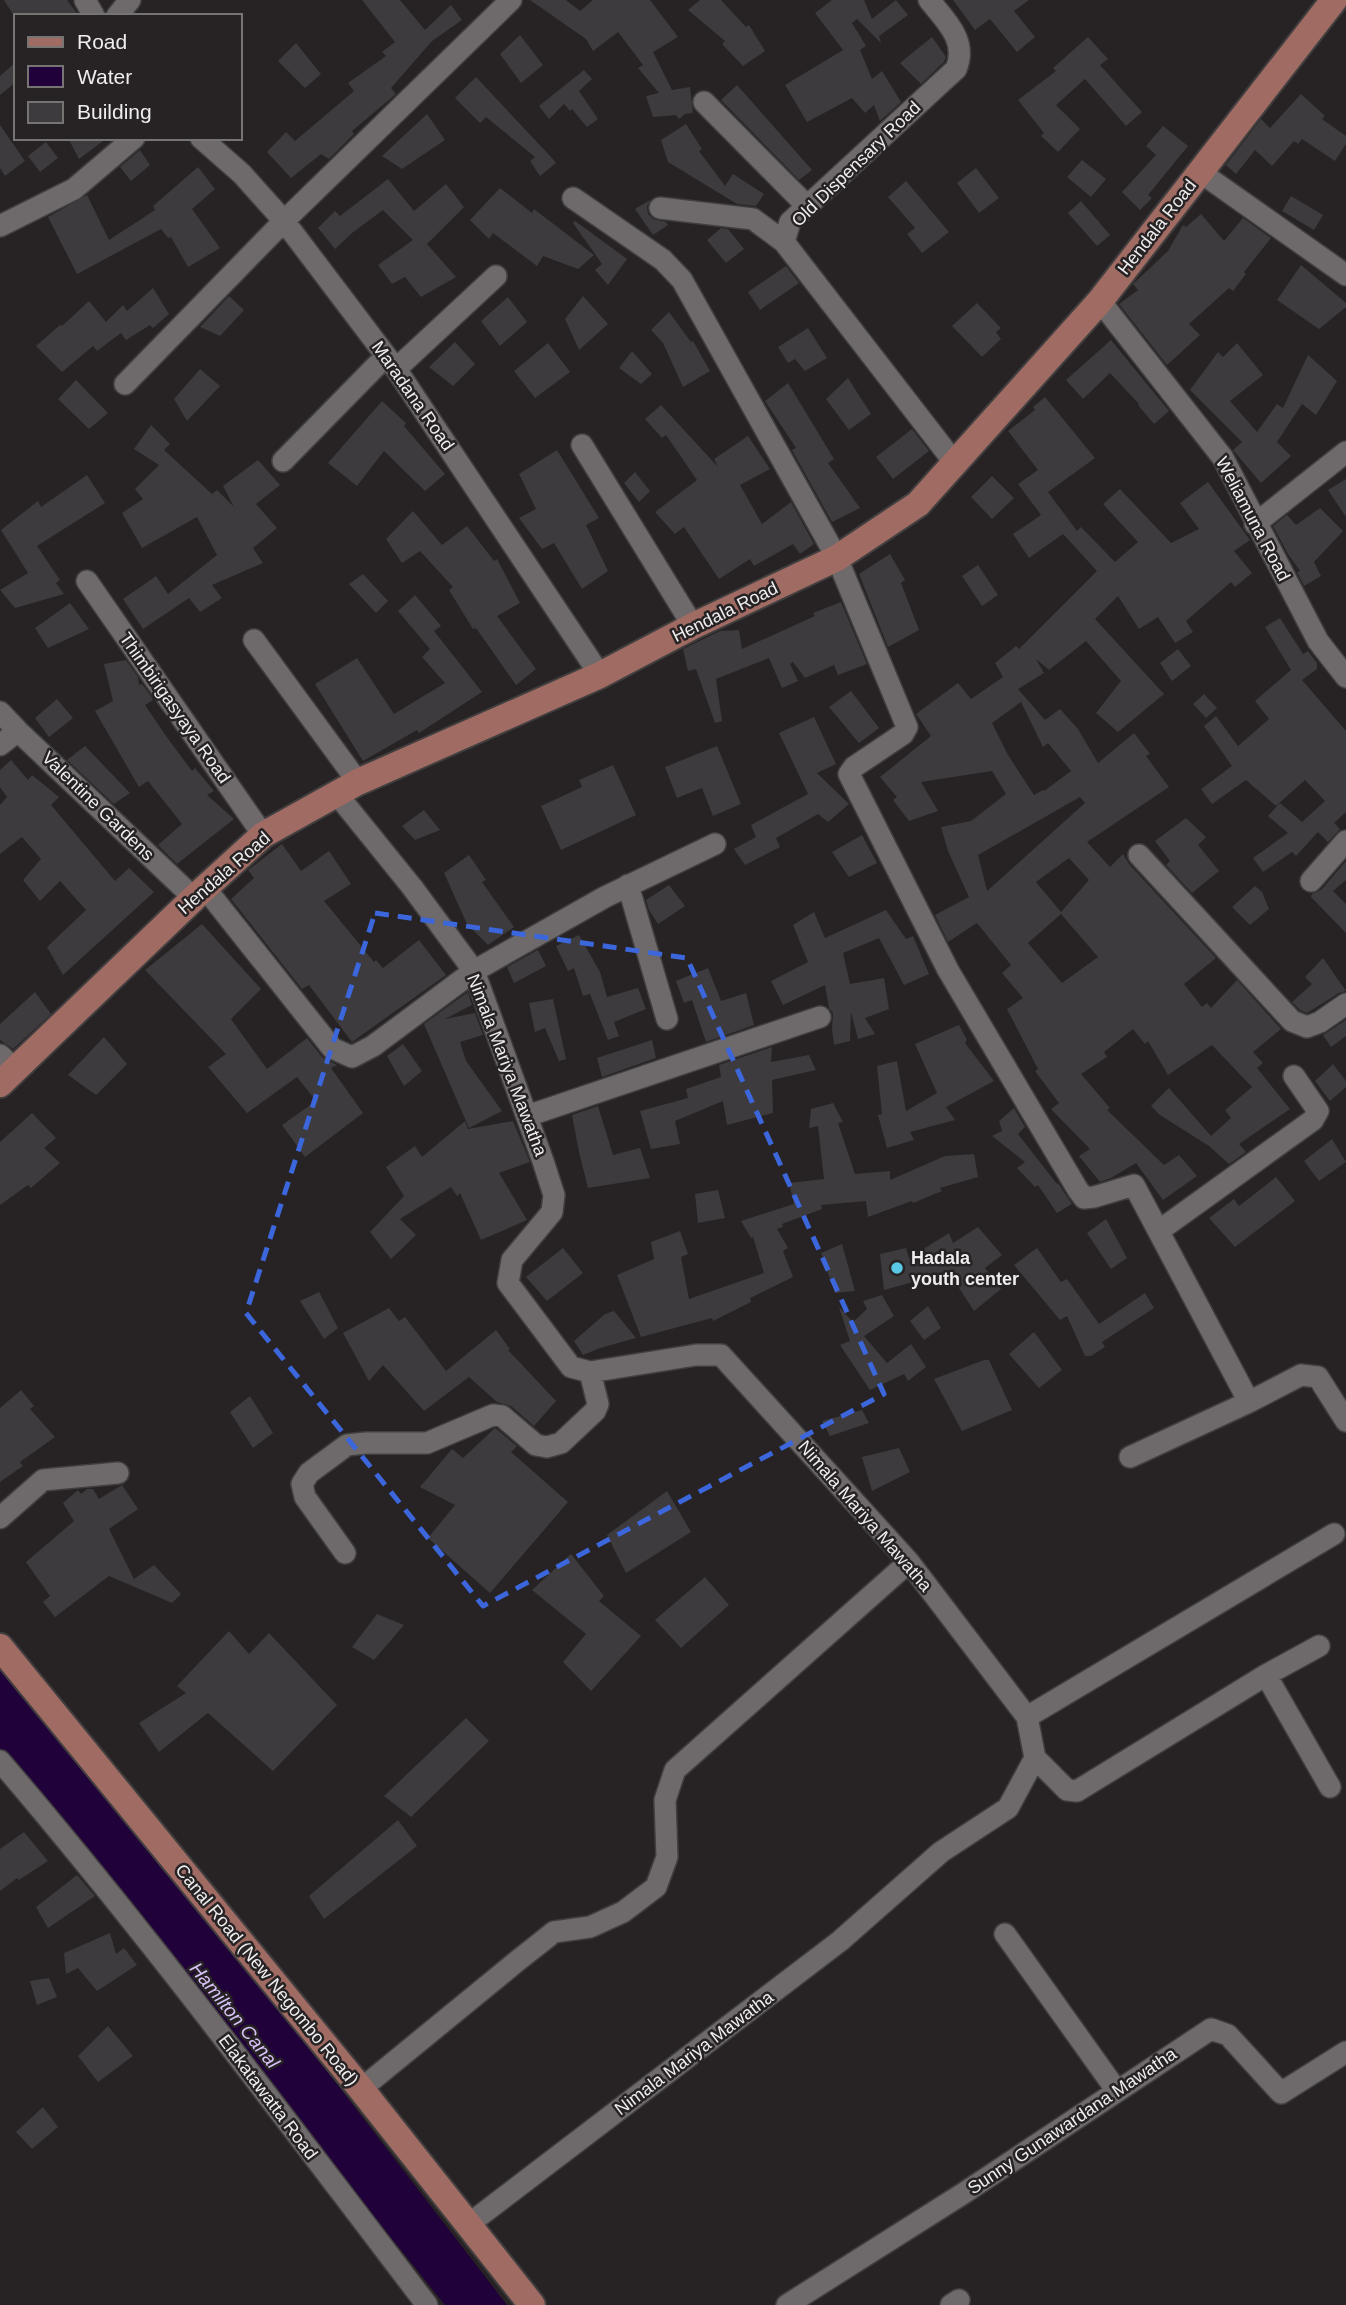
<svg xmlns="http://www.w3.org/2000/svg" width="1346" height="2305" viewBox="0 0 1346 2305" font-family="Helvetica,sans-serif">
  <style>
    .water { fill: #21013a }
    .building { fill: #3d3b3d; fill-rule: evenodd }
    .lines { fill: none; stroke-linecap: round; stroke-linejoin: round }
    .minor-casing { stroke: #403e3e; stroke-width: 24 }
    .major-casing { stroke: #403e3e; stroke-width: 30 }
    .minor { stroke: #6e6a6b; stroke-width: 21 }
    .major { stroke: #9f6b63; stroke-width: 26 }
    .marked { fill: none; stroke: #3c66db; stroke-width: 5; stroke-dasharray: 14 9; stroke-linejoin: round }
    .poi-dot { fill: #59c8e4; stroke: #272324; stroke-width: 2.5 }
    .labels { text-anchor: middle; stroke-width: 5; stroke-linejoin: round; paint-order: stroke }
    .street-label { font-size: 18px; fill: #efeded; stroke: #272324 }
    .poi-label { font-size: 18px; font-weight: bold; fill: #efeded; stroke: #272324; text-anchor: start }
    .water-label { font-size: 19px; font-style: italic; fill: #d9c2f9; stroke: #272324 }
  </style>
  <rect width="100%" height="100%" fill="#272324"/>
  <!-- water -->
  <path class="water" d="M0,1661l32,36 311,395 164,213h-62l-445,-555z"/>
  <!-- building -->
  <path class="building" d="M4,0h63l12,16h-65z
    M362,0h38l25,30 26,-25 11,15 -30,21 -41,47 5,6 -44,37 2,3 -25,25 -8,-5 -30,24 -24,-26 19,-20 9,9 59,-50 -6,-8 38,-27 -4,-4 13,-10z
    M530,0h36l14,11 13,-11h57l28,37 -25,15 19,38 18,-3 3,26 -8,1 -6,5 -3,-4 -23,2 -7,-21 13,-3 -21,-25 5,-3 -25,-33 -25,19 -7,-12z
    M700,0h21l25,27 3,-2 16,26 -22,15 -21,-22 3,-3 -37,-31z
    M832,0h32l8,19 24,-19 12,15 -29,21 2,7 -24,-24 -5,4 14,23 -6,4 12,29 10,-8 19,31 -21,19 -6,-16 -9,8 -13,-15 -45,24 -22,-37 58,-35 -28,-37z
    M953,0h76l-15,11 21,26 -18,15 -27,-33 -15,11z
    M520,35l23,30 -22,18 -21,-29z
    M932,37l14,20 -2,5 -23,22 -21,-21z
    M1088,37l20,22 -8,6 42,47 -16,14 -41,-47 -29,26 24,24 -22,23 -17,-16 3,-3 -26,-33 38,-29 -3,-3z
    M296,43l25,31 -16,14 -27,-27z
    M16,62v20l-16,13v-19z
    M584,70l8,9 -13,12 19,28 -11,8 -15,-18 -2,2 -6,-7 -15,15 -10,-13z
    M476,77l75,80 5,6 -16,13 -10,-15 5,-4 -49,-40 -6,6 -25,-25z
    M737,85l75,85 -13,10 -78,-80z
    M1301,94l24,22 -3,3 24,17v8l-11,17 -33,-22 -4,5 -4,-3 -22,25 -17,-16 -19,24 -10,-9 35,-46 9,9z
    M427,114l18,26 -43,29 -20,-13z
    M686,124l16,25 -3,2 26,35 8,-12 31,20 -8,12 -19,-2 -69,-42 -7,-22z
    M0,125l25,36 -20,15 -5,-8z
    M1163,126l25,20 -40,49 4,3 -12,12 -18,-18 34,-37 -10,-9z
    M68,138h39l-28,21z
    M46,142l12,16 -18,14 -12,-16z
    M140,150l10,15 -19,16 -11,-14z
    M1082,160l24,19 -15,18 -24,-20z
    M198,167l17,22 -23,20 28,39 -32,19 -17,-30 -3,1 -7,-9 -84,45 -29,-57 39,-22 22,45 46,-30 -2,-4z
    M976,168l23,30 -20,15 -22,-30z
    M388,179l26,32 32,-27 18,23 -37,37 29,33 -35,20 -16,-20 -13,7 -14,-19 35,-25 -30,-30 -31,23 -17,16 -17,-21 17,-17 5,5z
    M906,181l43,51 -27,21 -15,-19 8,-6 -27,-31z
    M500,188l32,25 2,-4 60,46 -16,14 -35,-13 -6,10 -44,-33 -4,6 -19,-19z
    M1291,196l32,19 -9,15 -32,-19z
    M650,200l-3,7 1,7 5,5 13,3 2,3 -15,10 -18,-26z
    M1081,201l29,34 -13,11 -29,-33z
    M1201,214l23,27 19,-23 28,20 -27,34 2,2 -13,17 -4,-3 -40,36 11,11 -33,30 -48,-61 19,-14 -5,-6 35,-33 15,-26 3,2z
    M575,221l52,38 -19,26 -13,-15 7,-6 -29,-41z
    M721,228l7,1 16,20 -18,14 -19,-23z
    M1301,265l45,38v4l-27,22 -42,-29z
    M786,266l13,17 -39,27 -12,-18z
    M153,288l16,26 -16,14 -3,-3 -24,15 -5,-7 -24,18 -4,-5 -31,26 -26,-26 24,-21 2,1 27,-25 17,21 17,-17 4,6z
    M229,296l15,14 -24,26 -20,-9z
    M583,296l25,28 -29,26 -14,-31z
    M508,297l19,25 -27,24 -19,-25z
    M977,303l24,25 -5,4 5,7 -19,18 -30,-31z
    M669,312l22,30 2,-1 17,30 -27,16 -20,-44 -12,-13z
    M808,328l19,30 -22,13 -10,-12 -7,4 -10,-16z
    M1111,340l58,71 -15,13 -16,-19 1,-1 -29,-31 -27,26 -17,-19z
    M455,342l20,22 -22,22 -24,-19z
    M548,343l22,29 -35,26 -21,-27z
    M1237,343l26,32 -33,26 27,31 20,-28 6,4 25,-53 29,26 -21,34 -14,-11 -25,38 14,14 -30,27 -28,-33 9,-8 -52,-52 28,-38 5,5z
    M632,351l20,23 -11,10 -22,-16z
    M200,369l20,17 -33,35 -13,-22z
    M848,378l23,36 -22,16 -23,-31z
    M76,380l32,33 -19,16 -31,-30z
    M788,383l46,76 -6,4 32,45 -28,14 -40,-72 4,-2 -31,-47z
    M1045,397l50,61 -47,34 29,39 4,-4 34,35 23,-20 -35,-38 17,-15 51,54 28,-14 -19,-26 28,-21 42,58 -16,11 18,22 -17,14 -4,-5 -45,39 7,11 -18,11 -17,-26 -19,12 -21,-33 -23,23 69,75 -46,38 -22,-19 25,-32 -35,-40 -37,29 -13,-11 8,14 -26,16 27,31 15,-11 18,20 20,34 36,-30 16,21 -4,2 23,31 -82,55 23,25 13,-13 6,10 87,94 -32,26 18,23 5,-4 4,5 26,-28 44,49 -28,23 10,11 -6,5 33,41 -51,35 7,8 -17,12 -20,-18 -49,-31 -9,-9 18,-18 42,48 20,-18 -6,-8 27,-23 -40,-42 -44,30 -20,-34 -3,3 -12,-15 -29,23 3,5 -26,17 29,34 -3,2 57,55 15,-10 18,21 -34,24 -27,-37 -25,15 -11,4 -21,-26 11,-7 -39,-40 8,-6 -24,-32 3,-2 -31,-60 16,-11 -21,-25 9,-8 -34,-42 -29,19 -13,-27 34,-18 -21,-46 -7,-24 30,-6 35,-27 -14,-23 -71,11 17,29 -29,10 -16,-21 4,-3 -17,-20 51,-41 -15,-22 42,-31 13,16 32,-22 -8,-14 21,-17 3,3 78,-78 -34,-37 -34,24 -16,-24 28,-19 -23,-31 20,-14 -30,-39 27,-21 -2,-3zM1021,702l22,45 5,-4 23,28 -27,20 -1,-1 -9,5 -26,-40 -16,-32zM1080,797l5,6 -98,88 -9,-36zM1069,858l20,22 -28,32 -25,-30zM1061,914l37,43 -36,26 -34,-40z
    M382,401l24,22 -2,3 41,48 -20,17 -41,-40 -27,35 -29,-23z
    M661,405l57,62 -4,-8 34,-23 22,33 -30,16 22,39 29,-22 23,42 -14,10 -7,-10 -39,22 -4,-7 -31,20 -35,-52 -9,7 -20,-22 42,-32 -31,-45 -4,3 -17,-19z
    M151,425l19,19 -6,6 48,44 5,-4 17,17 -11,-21 35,-26 22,25 -24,19 21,24 -24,20 10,15 -51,22 10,13 -22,14 -11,-14 -46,31 -20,-30 33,-23 12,18 49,-39 -20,-38 -55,31 -20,-35 21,-14 -8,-10 24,-24 -25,-16z
    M912,429l17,22 -36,28 -17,-22z
    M557,450l42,68 -13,7 22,46 -26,18 -28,-46 -12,6 -23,-31 17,-9 -17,-35z
    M635,472l15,19 -11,11 -15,-19z
    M87,475l18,28 -68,43 23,34 -4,3 8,11 -49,14 -15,-18 28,-17 -27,-43 37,-29 3,6z
    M992,476l22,22 -22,21 -21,-22z
    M1346,479v38l-18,-27z
    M1320,508l23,23 -29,31 7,14 -17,10 -7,-14 3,-1 -12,-17 -15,-28 14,-11 9,10z
    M413,511l29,34 25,-19 27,35 3,-2 23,44 -23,13 39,53 -20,16 -40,-57 -3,1 -24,-39 4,-3 -33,-36 -18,12 -16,-24z
    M890,554l15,26 -4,3 18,47 -31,17 -29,-73z
    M978,565l20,30 -16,11 -20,-30z
    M363,574l25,27 -12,12 -27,-29z
    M415,595l26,31 -7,5 48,61 -63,41 -2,-3 -54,31 -48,-77 42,-26 37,56 51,-31 -23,-26 8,-8 -32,-38z
    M841,602l26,62 -29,11 -4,-10 -29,13 -12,-16 -3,2 8,17 -16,7 -13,-30 -53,21 6,42 -7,2 -19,-54 -8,2 -5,-22 37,-18 19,-1 3,19 73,-33 -2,-3z
    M70,603l19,26 -41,19 -13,-20z
    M1280,618l23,36 5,-3 9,12v6l-15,11 44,51v81l-12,11 6,6 -12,13 -10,-10 -22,24 -4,-4 -29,20 -10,-14 35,-25 -20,-17 12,-13 22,19 23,-21 -20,-21 -29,26 -30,-26 -34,24 -11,-15 31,-23 -28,-40 12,-10 22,30 31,-27 -14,-18 36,-31 -26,-43z
    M1178,649l13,17 -19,15 -12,-18z
    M126,660l12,17 1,8 3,-1 9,12 2,4 -8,5 21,31 26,35 3,-3 19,23 -7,4 27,24 -57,45 -19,-19 24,-21 -34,-43 -9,6 -44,-76 18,-10 -9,-37z
    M851,691l28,37 -20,15 -30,-36z
    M1204,694l13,14 -11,10 -13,-14z
    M57,699l16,19 -24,19 -14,-19z
    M814,717l22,47 -19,9 32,31 -21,18 -10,-8 -42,24 4,9 -35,18 -11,-16 22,-12 -5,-12 57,-31 -29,-61z
    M85,746l45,47 -16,11 -47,-44z
    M717,746l24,58 -28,12 -11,-28 -25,10 -12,-31z
    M11,760l17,20 4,-5 27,22 -8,8 64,76 14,-13 25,24 -91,83 -16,-28 39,-37 -26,-29 -20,20 -17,-21 18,-21 -19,-22 -22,17v-49l7,-8 -7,-10v-17z
    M613,765l23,50 -75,35 -20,-44 41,-19 -3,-7z
    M424,810l16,20 -25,10 -13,-14z
    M1186,818l20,19 -8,8 21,26 -27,22 -26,-28 4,-4 -15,-20z
    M862,835l15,28 -28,14 -17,-25z
    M282,844l19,27 28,-20 22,33 -27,17 50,61 2,-2 7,8 36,-28 27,35 -94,67 -43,-57 -7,4 -71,-90 23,-21 -6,-8z
    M469,855l17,25 -4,2 32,45 -26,18 -21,-21 -23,-51z
    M1346,861v19l-13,11 13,13v29l-35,-36 1,-3 9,-4z
    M669,885l16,21 -27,18 -9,-14 -3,-10z
    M1255,886l7,6 7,17 -19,16 -18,-18z
    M886,910l20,29 7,-3 16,38 -25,11 -25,-47 -36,15 7,31 34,-6 5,31 -24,9 10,16 -17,5 -7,-27 -1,29 -16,4 -2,-15 1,-17 -4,-5 -4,-23 -42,20 -12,-24 37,-19 -15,-37 21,-13 11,26z
    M202,924l59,65 -30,30 36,50 40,-31 15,19 15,8 -6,3 32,45 -58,44 -23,-32 34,-24 -19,-24 -50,36 -39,-46 18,-13 -81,-84z
    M579,935l21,37 7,25 31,-9 8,21 -32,13 5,14 -11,4 -18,-46 -7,2 -9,-28 -6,3 -12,-25z
    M538,950l8,16 -32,17 -7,-16z
    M1323,958l23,33 -7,2 -32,20 -7,-3 -8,-8 20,-18 -7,-7z
    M708,968l13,33 25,-8 8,32 -48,17 -14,-42 -8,3 -8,-22z
    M35,992l16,22 -38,35 -13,-9v-16z
    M468,992l4,13 -27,14 30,-6 8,22 -23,7 6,19 36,50 -33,17 -45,-104z
    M553,999l13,60 -7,2 -14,-33 -10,4 -6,-29z
    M1346,1020v16l-15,11 -8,-12z
    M959,1025l8,15 -2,3 29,38 -48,26 9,13 -45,12 4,8 -27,8 -9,-33 4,-1 -5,-48 20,-5 9,50 31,-18 -22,-49z
    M104,1037l23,27 -31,31 -28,-20z
    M652,1040l4,18 -54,19 -5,-19z
    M403,1044l19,27 -18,15 -17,-30z
    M772,1047l-1,15 38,-7 7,15 -44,10 1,33 -46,12 -4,-24 -48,20 5,23 -29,5 -11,-38 48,-13 -2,-9 35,-12 -2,-12z
    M1333,1064l13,17v6l-16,14 -15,-20z
    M833,1103l10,19 -5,1 17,51 35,-3v9l55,-24 29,-2 4,23 -38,11 2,3 -29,12 -1,-2 -44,16 -2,-16 -45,4 1,4 -40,15 1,3 -6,2 11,19 -5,3 10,26 -43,21 1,4 -38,19 -1,-3 -71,19 -24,-62 37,-16 -3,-17 29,-11 8,23 -7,3 8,42 75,-26 -11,-36 -2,1 -10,-17 53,-17 -5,-21 35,-4 -6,-53 -9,2 2,-19z
    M598,1106l15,49 27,-7 10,30 -62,10 -9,-36 -7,-37z
    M1014,1108l11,19 -7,7 39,50 1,-1 14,21 -15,9 -19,-28 -3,2 -18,-19 8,-6 -33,-26 10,-5 -3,-10z
    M32,1113l24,25 -12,10 16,15 -29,25 -3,-3 -28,20v-63z
    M465,1121l3,8 45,-8 17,41 -31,11 28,47 -46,20 -21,-47 -3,3 -6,-9 -51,32 16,16 -25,24 -21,-27 34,-36 -18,-29 29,-21 7,11z
    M1332,1139l14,23 -27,19 -15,-20z
    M1276,1177l19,24 -60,46 -26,-29 25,-19 5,7z
    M718,1190l7,28 -27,5 -3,-29z
    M1106,1219l21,39 -16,11 -24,-36z
    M978,1227l24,28 -17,13 16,21 -27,22 -24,-37 -21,7 -1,-3 -44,12 -4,-36 26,-6 3,10 40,-25 4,10z
    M842,1244l13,47 -20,2 -14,-40z
    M563,1248l20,25 -36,28 -21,-24z
    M1037,1248l24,34 6,-3 32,45 46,-31 9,15 -52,34 3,5 -14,9h-6l-18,-40 -7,4 -46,-55z
    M319,1292l19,36 -14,11 -24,-38z
    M882,1295l12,21 -30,20 23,27 24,-19 15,23 -18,14 -4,-7 -34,16 -30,-45 10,-4 -11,-34 14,15 14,-13 -4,-8z
    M928,1306l13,22 -17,12 -14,-19z
    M389,1308l10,13 6,-4 41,54 50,-41 14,19 -2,1 48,51 -22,25 -23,-20 -14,-4 -28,-25 -45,34 -41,-46 -14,16 -26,-48z
    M614,1311l22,27 -36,10 -17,7 -9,-14 31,-27z
    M1034,1332l28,38 -23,18 -30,-34z
    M984,1360h5l23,50 -50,21 -28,-52z
    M21,1390l13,16 -4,3 25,28 -35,25 3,4 -23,16v-74z
    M250,1396l23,37 -20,15 -23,-36z
    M862,1410l7,13 -39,13 -8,-15z
    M495,1428l22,18 -6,6 57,50 -78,91 -62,-55 27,-33 -35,-18 32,-38 11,9z
    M899,1448l11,24 -38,19 -10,-34z
    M122,1485l16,24 -29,20 25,50 20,-14 27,29 -9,9 -63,-27 -54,41 -12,-15 7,-6 -24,-34 48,-41 -11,-18 15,-13 3,4 6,-5h6l6,10z
    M667,1491l24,41 -65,41 -19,-38z
    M571,1554l33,42 -5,5 42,35 -50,55 -28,-29 23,-28 -54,-44z
    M705,1577l24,28 -48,43 -26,-28z
    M377,1614l27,11 -30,35 -22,-13z
    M229,1631l20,23 20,-21 68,72 -64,66 -65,-58 -49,39 -20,-29 47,-30 -9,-7z
    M466,1718l23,23 -78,76 -27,-21z
    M398,1820l19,26 -93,73 -15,-23z
    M24,1832l24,29 -29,19 -2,-2 -17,13v-42z
    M77,1875l18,21 -47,32 -12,-21z
    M110,1933l6,21 8,-6 13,17 -40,26 -19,-23 -12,6 -2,-21z
    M49,1978l8,19 -20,8 -7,-24z
    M108,2026l25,30 -35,26 -20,-26z
    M43,2107l15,20 -26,22 -16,-17z"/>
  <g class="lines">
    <!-- minor casing -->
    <g class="minor-casing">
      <path id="minor" d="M85,0l9,16
        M929,0c17,21 39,41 27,69l-166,153 -6,20 170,220
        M117,16l13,-16
        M704,102l103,104
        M201,138l41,36 42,47 112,148 204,306
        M1200,172l146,103
        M573,198l90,62 19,20 155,278 70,169 -4,7 -49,33 -5,7 99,196 130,220 6,8 10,-1 40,-12 115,217 52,-27 17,2 28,44
        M660,208l93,11 31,23
        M0,226l74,-37 60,-51
        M1100,301l123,157 95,183 28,36
        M396,369l100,-93
        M125,384l159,-163 227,-221
        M582,445l111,181
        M283,461l103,-105
        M1255,524l91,-72
        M87,581l176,254
        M254,640l104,142
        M0,712l18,19
        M0,745l18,-14 176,167
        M336,793l76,94 62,84 69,190 11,34 -2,17 -40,48 -4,23 63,84 19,5 106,-17h25l188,207 118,155 8,41 -27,50 -67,44 -101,89 -371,283
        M1139,855l153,166 15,6 13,-5 26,-18
        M1311,881l35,-40
        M628,885l39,134
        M205,888l127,160 20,9 21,-11 101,-75 131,-74 110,-53
        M0,1055l16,15
        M527,1116l293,-99
        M1160,1230l153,-110 5,-9 -24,-35
        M1130,1457l119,-55
        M0,1518l43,-38 75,-7
        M345,1553l-40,-56 -3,-13 7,-11 38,-28 19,-2h61l66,-28 9,1 34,29 11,2 14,-4 34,-32 3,-7 -8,-32
        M1266,1675l64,112
        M1027,1717l307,-183
        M1035,1758l32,32 10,1 189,-116 53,-29
        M0,1761c150,175 287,361 427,544
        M1005,1934l112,157
        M361,2089l155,-127 38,-30 36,-5 33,-15 33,-25 11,-30 -2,-57 10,-30 234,-208
        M787,2305l177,-112 247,-164 17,6 53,58 65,-41
        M951,2305l8,-5"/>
    </g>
    <!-- major casing -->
    <g class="major-casing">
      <path id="major" d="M0,1084l194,-186 69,-63 95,-53 242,-107 93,-49 144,-68 81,-54 182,-203 234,-301
        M0,1647l361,442 171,216"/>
    </g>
    <!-- minor -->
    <use href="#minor" class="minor"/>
    <!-- major -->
    <use href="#major" class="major"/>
  </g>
  <!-- marked area -->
  <path class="marked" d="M375,913l312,45 197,436 -401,212 -237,-293z"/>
  <!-- markers -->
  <circle class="poi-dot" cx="897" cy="1268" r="7"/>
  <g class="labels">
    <!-- street labels -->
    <g class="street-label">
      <text transform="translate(856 164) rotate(-44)" y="6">Old Dispensary Road</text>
      <text transform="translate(1157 227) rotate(-52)" y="6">Hendala Road</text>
      <text transform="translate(413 396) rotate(55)" y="6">Maradana Road</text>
      <text transform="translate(1253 519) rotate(62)" y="6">Weliamuna Road</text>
      <text transform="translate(725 612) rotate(-26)" y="6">Hendala Road</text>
      <text transform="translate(175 708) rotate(55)" y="6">Thimbirigasyaya Road</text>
      <text transform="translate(98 806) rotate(44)" y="6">Valentine Gardens</text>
      <text transform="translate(224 873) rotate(-41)" y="6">Hendala Road</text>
      <text transform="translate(507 1065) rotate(69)" y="6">Nimala Mariya Mawatha</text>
      <text transform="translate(865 1516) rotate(49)" y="6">Nimala Mariya Mawatha</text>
      <text transform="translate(267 1975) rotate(51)" y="6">Canal Road (New Negombo Road)</text>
      <text transform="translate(694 2053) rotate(-37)" y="6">Nimala Mariya Mawatha</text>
      <text transform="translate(268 2097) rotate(53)" y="6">Elakatawatta Road</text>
      <text transform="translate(1072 2121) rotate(-34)" y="6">Sunny Gunawardana Mawatha</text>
    </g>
    <!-- poi labels -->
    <g class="poi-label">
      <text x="911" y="1264">Hadala<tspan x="911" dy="21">youth center</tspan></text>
    </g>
    <!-- water labels -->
    <g class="water-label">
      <text transform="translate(235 2015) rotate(51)" y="7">Hamilton Canal</text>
    </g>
  </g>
  <!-- legend -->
  <rect x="14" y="14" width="228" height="126" fill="#272324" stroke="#777474" stroke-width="2"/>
  <rect x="28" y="37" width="35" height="10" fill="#9f6b63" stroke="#777474" stroke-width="2"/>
  <text x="77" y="49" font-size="21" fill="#efeded">Road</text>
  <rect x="28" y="66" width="35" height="21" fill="#21013a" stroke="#777474" stroke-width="2"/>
  <text x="77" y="84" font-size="21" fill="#efeded">Water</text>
  <rect x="28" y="102" width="35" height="21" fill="#3d3b3d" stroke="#777474" stroke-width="2"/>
  <text x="77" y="119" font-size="21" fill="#efeded">Building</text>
</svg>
